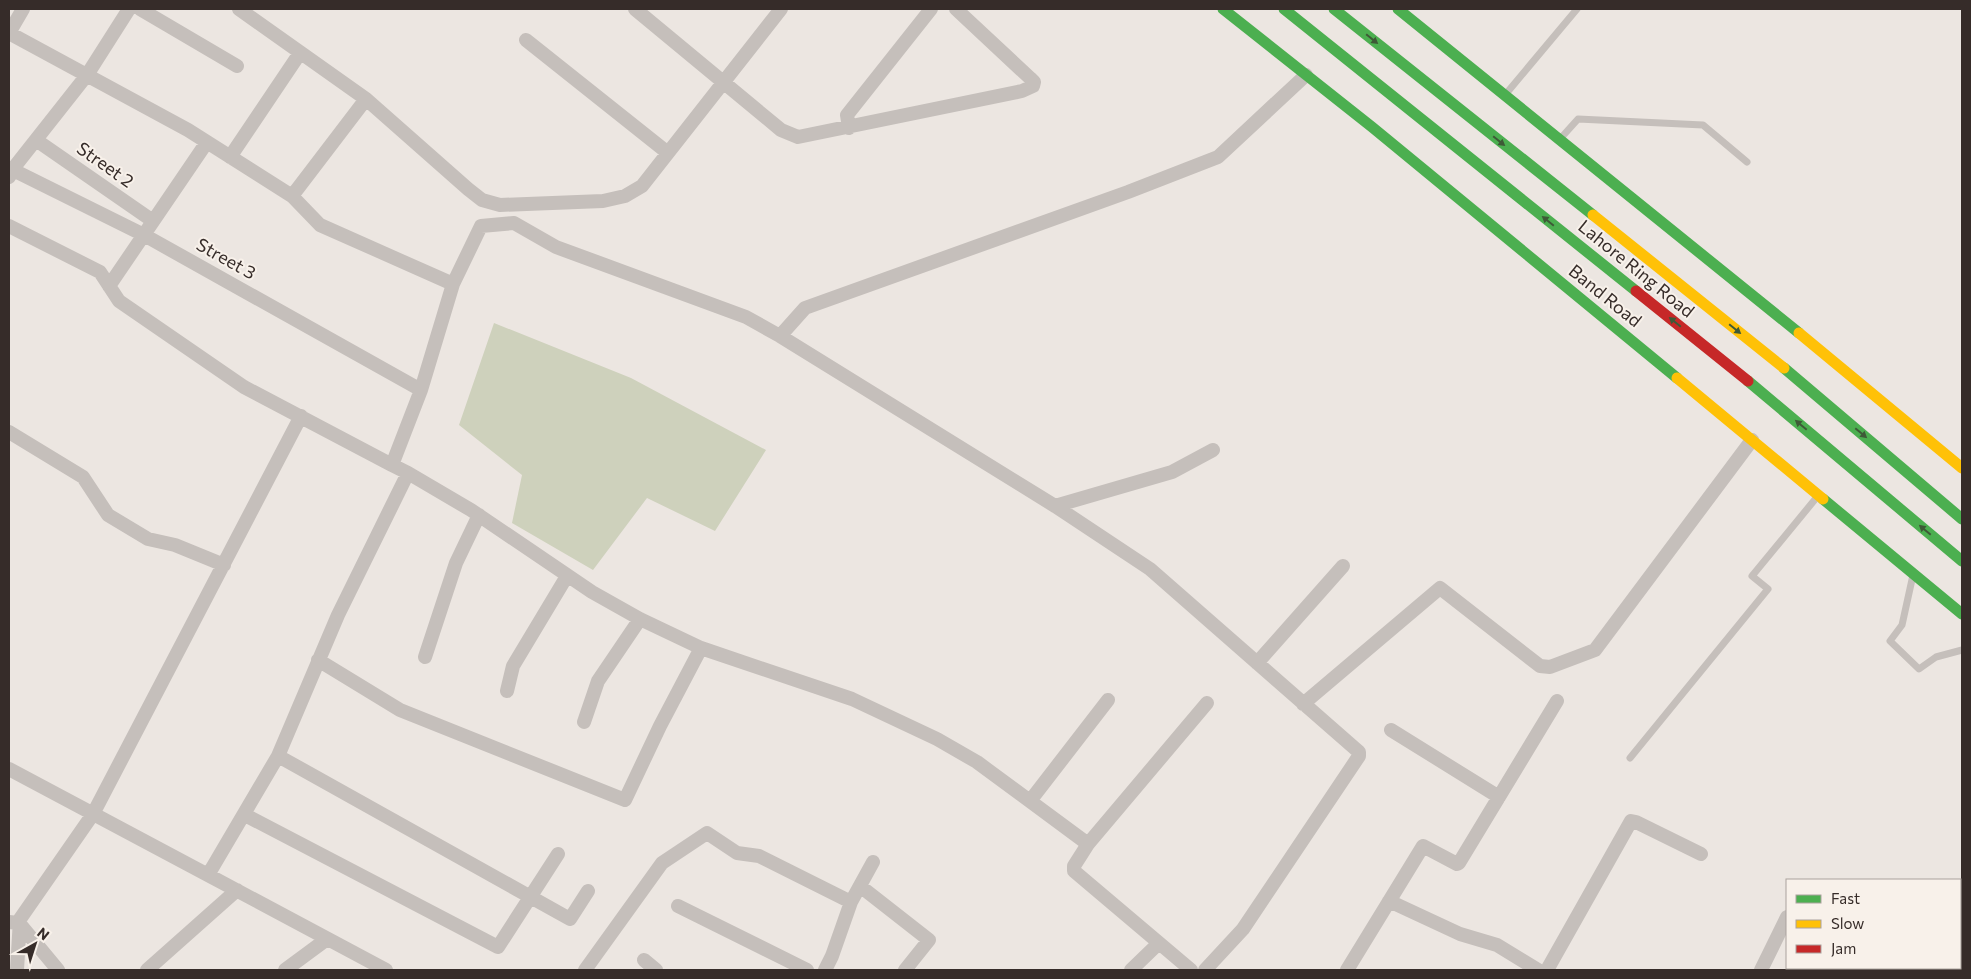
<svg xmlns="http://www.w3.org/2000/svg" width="1971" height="979" viewBox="0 0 1971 979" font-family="Commissioner,sans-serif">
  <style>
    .green { fill: #ced1bc }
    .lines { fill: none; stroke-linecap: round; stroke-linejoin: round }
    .lane { stroke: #c5bfbb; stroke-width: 7 }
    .street { stroke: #c5bfbb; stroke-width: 14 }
    .fast { stroke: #4caf50; stroke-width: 11 }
    .slow { stroke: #ffc107; stroke-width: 11 }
    .jam { stroke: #c62828; stroke-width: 11 }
    .oneway { fill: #3e5a37 }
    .labels { text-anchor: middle; stroke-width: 4; stroke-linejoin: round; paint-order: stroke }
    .street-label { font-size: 18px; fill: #362c29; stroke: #f8f1ea }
  </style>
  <rect width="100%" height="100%" fill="#ece6e1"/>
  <!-- green -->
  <path class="green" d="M494,323l137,55 135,72 -51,81 -68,-33 -54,72 -81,-47 10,-48 -63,-50z"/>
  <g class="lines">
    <!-- lane -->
    <path class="lane" d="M1505,95l72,-86
      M1560,139l18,-20 125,6 44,37
      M1913,575l-11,50 -12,16 29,28 17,-12 26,-7
      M1630,758l138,-169 -16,-13 65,-79"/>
    <!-- street -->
    <path class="street" d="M23,9l-14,24 179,97 104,66 28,29 133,59 28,-58 33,-3 42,24 190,70 34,19 275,170 95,63 209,183v4l-116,173 -38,41
      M140,9l97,57
      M239,9l127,90 102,90 14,11 18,5 103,-4 22,-5 17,-10 139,-177
      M635,9l146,121 17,7 224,-46 11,-5 1,-4 -4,-4 -74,-69
      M526,40l142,113
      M849,128l-2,-13 84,-106
      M36,140l117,81
      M230,157l70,-104
      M9,168l135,67 277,155
      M9,177l3,-7 75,-95 42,-66
      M292,196l74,-97
      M9,226l91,46 19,29 125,86 148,78
      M109,286l98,-144
      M780,336l25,-28 323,-116 90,-35 88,-82
      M9,432l74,45 25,38 40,24 27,6 49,20
      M408,473l63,37 121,82 48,27 61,29 151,51 85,40 40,23 111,82 -14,22v5l117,99
      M1055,506l117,-34 41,-22
      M425,657l31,-94 23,-48
      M318,660l82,50 225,90 35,-74 41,-78
      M1257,663l86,-97
      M507,691l6,-25 54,-90
      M1303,704l137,-116 100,78 10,1 45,-17 157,-210
      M584,722l14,-41 42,-62
      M1391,730l108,67
      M278,756l292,163 18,-28
      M9,769l199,106 70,-119 60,-141 70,-142 -16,-8 29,-75 32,-106
      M1030,801l78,-101
      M245,815l253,132 60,-93
      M1088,844l119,-141
      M208,875l178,95
      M860,886l69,54 -24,30
      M1389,901l71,33 37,11 41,25
      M678,906l129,64
      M9,922l10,1 39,47
      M644,960l12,10
      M17,970l3,-51 73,-105 208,-398
      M147,970l90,-80
      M285,970l42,-31
      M585,970l77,-107 45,-30 30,20 22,3 92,46
      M825,970l7,-14 19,-54 22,-40
      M1131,970l28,-27
      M1347,970l76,-124 34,18 2,-1 98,-162
      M1547,970l84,-149 5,1 65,32
      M1761,970l26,-53"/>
    <!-- fast -->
    <path class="fast" d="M1223,9l149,118 305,251
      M1284,9l352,282
      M1334,9l259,206
      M1398,9l401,324
      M1784,368l178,151
      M1748,381l214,180
      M1823,499l139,115"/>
    <!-- slow -->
    <path class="slow" d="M1593,215l191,153
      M1799,333l163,135
      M1677,378l146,121"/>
    <!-- jam -->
    <path class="jam" d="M1636,291l112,90"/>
  </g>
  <!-- one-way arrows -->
  <defs><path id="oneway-solid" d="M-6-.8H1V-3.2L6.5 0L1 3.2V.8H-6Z" transform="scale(1.25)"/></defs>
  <g class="oneway">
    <use href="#oneway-solid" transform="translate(1372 39) rotate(39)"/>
    <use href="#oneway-solid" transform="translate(1499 141) rotate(39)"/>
    <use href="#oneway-solid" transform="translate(1548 221) rotate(-141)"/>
    <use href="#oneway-solid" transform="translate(1675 322) rotate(-141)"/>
    <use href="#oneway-solid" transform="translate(1735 329) rotate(39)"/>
    <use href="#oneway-solid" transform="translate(1801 425) rotate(-140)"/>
    <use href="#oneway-solid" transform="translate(1861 433) rotate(40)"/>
    <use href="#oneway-solid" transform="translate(1925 530) rotate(-140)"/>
  </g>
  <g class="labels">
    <!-- street labels -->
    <g class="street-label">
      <text transform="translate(105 165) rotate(35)" y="6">Street 2</text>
      <text transform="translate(226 259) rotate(29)" y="6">Street 3</text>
      <text transform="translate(1636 269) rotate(39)" y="6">Lahore Ring Road</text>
      <text transform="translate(1605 296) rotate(39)" y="6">Band Road</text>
    </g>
  </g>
  <!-- border -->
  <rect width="1971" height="979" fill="none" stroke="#362c29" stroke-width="20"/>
  <!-- legend -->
  <rect x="1786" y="879" width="175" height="90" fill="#f8f1ea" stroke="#aaa29d"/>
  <rect x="1796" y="895" width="25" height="8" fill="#4caf50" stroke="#aaa29d"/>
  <text x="1831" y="904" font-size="15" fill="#362c29">Fast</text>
  <rect x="1796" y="920" width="25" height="8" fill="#ffc107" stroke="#aaa29d"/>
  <text x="1831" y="929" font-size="15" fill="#362c29">Slow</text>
  <rect x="1796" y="945" width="25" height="8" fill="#c62828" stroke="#aaa29d"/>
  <text x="1831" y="954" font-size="15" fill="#362c29">Jam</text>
  <!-- north arrow -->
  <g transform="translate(35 944) rotate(39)" stroke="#f8f1ea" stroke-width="4" paint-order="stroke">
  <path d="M0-4L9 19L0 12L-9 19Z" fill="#362c29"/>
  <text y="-8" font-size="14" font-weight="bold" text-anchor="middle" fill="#362c29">N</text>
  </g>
</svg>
